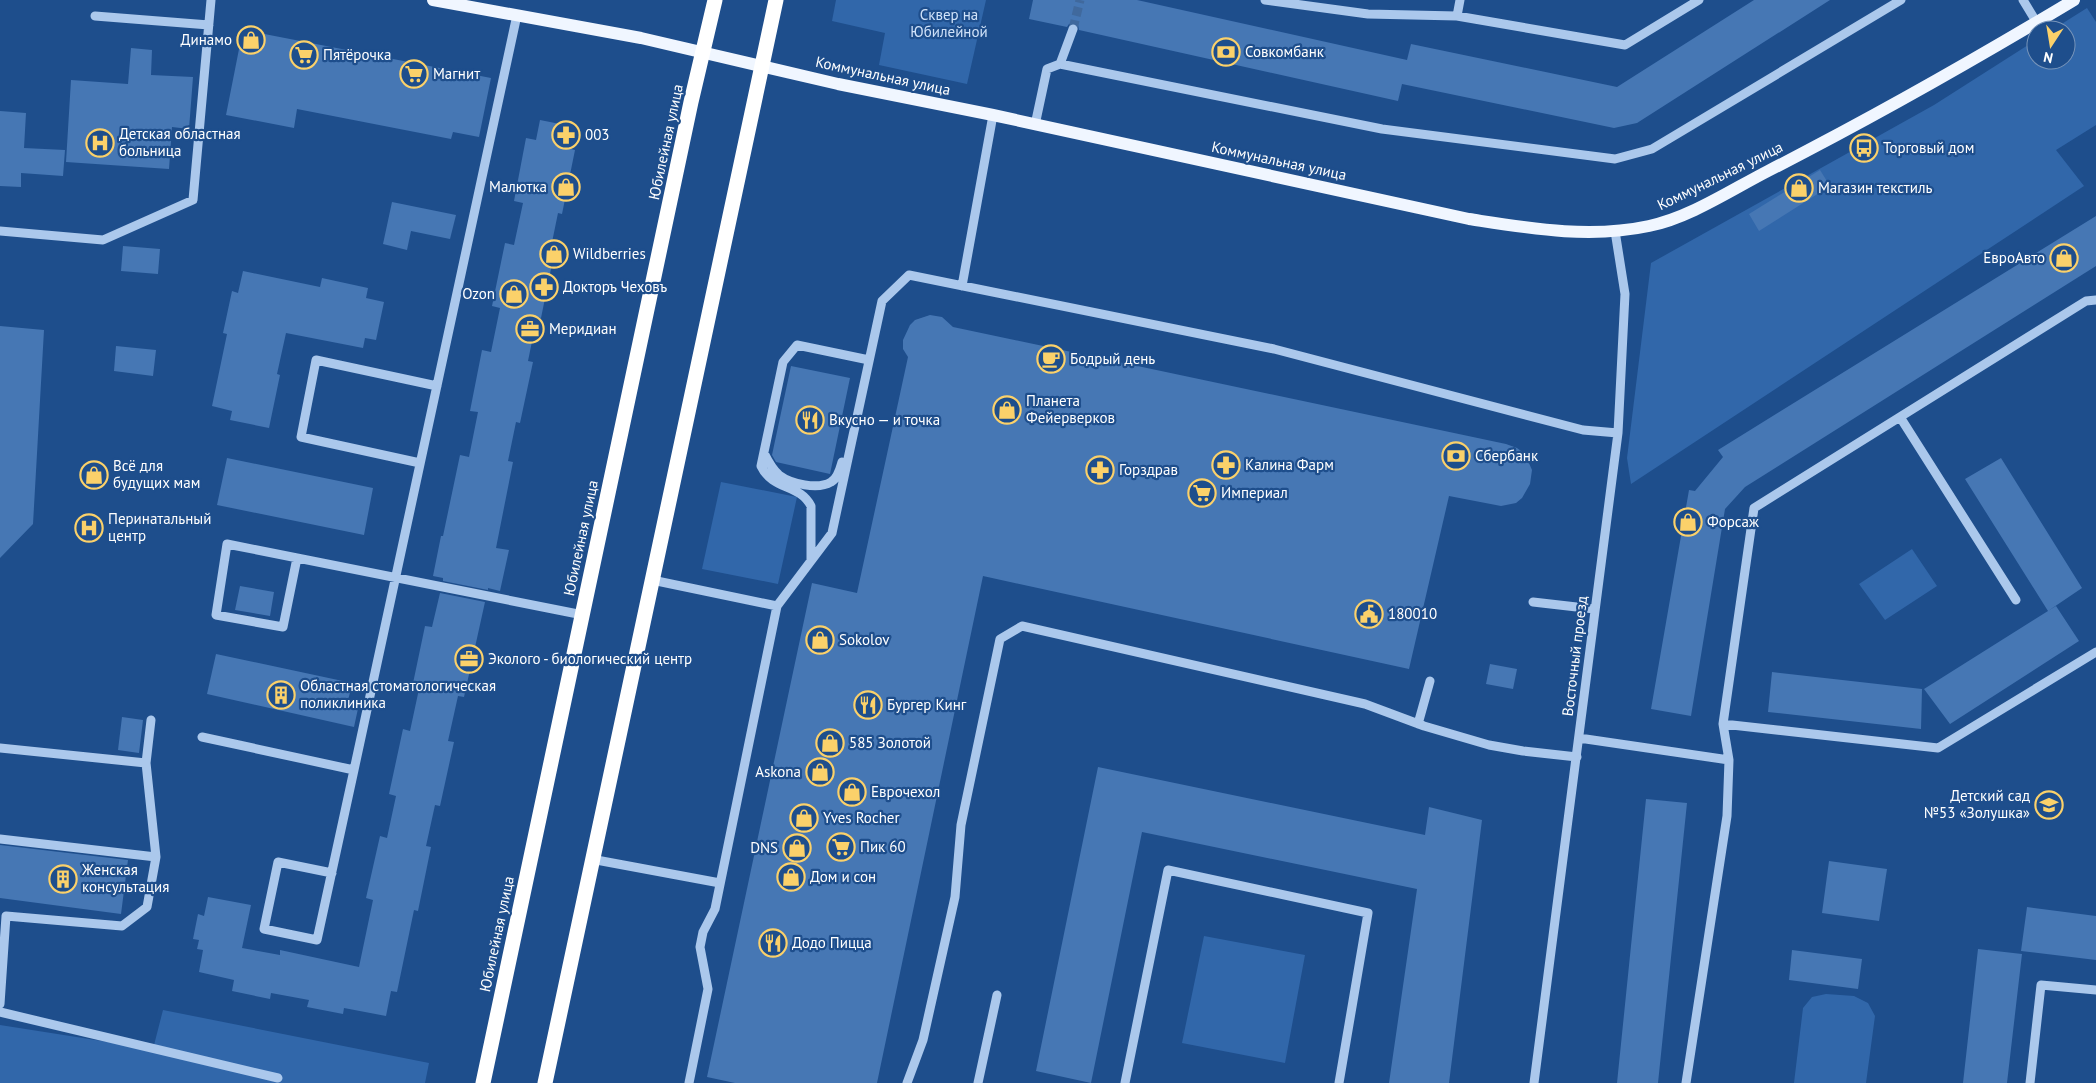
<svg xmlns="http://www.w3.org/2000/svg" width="2096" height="1083" viewBox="0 0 2096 1083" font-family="'PT Sans',sans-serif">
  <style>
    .green { fill: #3167aa }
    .building { fill: #4677b4 }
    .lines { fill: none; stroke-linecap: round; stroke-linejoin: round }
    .minor-tunnel { stroke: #40699d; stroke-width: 9; stroke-dasharray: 9 4.5; stroke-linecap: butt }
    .minor { stroke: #abc8ec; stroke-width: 9 }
    .major { stroke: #f0f6ff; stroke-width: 12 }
    .highway { stroke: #fff; stroke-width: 15 }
    .labels { text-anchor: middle; stroke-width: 4.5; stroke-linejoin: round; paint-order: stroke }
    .park-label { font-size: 15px; fill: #d0e2f9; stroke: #1e4e8c }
    .poi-label { font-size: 15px; fill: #fff; stroke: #1e4e8c; text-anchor: start }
    .street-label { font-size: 15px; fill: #fff; stroke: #1e4e8c }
  </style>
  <rect width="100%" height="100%" fill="#1e4e8c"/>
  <!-- green -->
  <path class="green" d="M836,0h150l-19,84 -88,-19 6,-32 -53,-12z
    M2087,8l9,14v103l-40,25 28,36 -453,298 -4,-26 24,-195 283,-158 102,-65v20h30v-30h-14z
    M721,482l76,15 -19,87 -76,-15z
    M1912,549l25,37 -52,34 -26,-36z
    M1204,936l101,19 -20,108 -103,-20z
    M1826,994l28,2 14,7 7,13 -9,67h-72l9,-75 9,-11z
    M163,1010l266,53 -4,20h-425v-58l153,24z"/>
  <!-- building -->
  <path class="building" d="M1033,0h104l270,60 4,-16 206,43 137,-87h76l-193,123 -23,5 -212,-44 -4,17 -319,-71 -1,-5 -3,-2 -6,1 -2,3 -38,-8z
    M249,31l242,47 -12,59 -26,-5 -2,7 -154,-30 -3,19 -68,-13 15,-76z
    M131,48l21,2 -1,25 42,2 -4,52 -17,-2 -3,42 -103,-7 5,-82 57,4z
    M0,111l26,2 -2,35 41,2 -2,26 -42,-3v14l-21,-1z
    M540,120l35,7 -4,22 4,1 -13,64 -4,-1 -8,39 4,2 -13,64 -4,-1 -9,44 5,1 -13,61 -4,-1 -8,39 5,1 -17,86 13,2 -9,41 -12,-3v2l-45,-9v-3l-10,-2 8,-40h2l17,-81 9,2 9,-45 -8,-1 12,-61 9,2 9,-44 -8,-2 13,-63 9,2 9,-42 -9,-2 12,-63 10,2z
    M1820,170l10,16 -71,45 -10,-17z
    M392,202l64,13 -6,24 -39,-8 -4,19 -24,-6z
    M2096,216v50l-351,221 -20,22 -34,207 -40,-7 38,-219 6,1 28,-34 -5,-7z
    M123,246l37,3 -2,25 -37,-3z
    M243,271l77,16 2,-9 46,10 -2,10 18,4 -8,38 -11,-2 -2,10 -77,-15 -9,41 3,1 -11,53 -39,-8 2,-9 -20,-5 15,-72 -4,-1 9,-42 6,2z
    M930,315l12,2 11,10 553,117 11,4 8,6 7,16 -2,14 -8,14 -6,5 -15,3 -52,-10 -40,173 -426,-93 -106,507h-142l-28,-6 105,-494 45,10 51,-236 -5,-8v-9l7,-15 5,-5z
    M0,326l44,4 -11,194 -33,34z
    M116,346l40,4 -3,26 -39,-5z
    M791,366l59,12 -20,96 -54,-12 -4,-7z
    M227,458l146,30 -9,47 -147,-30z
    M2001,458l81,130 -34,23 -83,-132z
    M240,586l34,6 -4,24 -35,-6z
    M440,593l45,9 -21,95 -6,-1 -10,45 6,1 -14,64 -5,-1 -9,41 5,1 -13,64 -4,-1 -17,82 -6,-1 -5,25 -42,-8 -1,6 -36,-7 2,-7 -38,-7 -1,6 -38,-8 2,-11 -35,-8 4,-22 -6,-1 2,-9 -6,-1 5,-25 6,2 4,-19 43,8 -9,43 38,7v-5l79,17 14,-67 -7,-2 14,-62 7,2 9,-42 -7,-2 14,-65 7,2 9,-42 -7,-1 13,-62 7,1z
    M2056,606l23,35 -129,83 -26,-35z
    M216,654l136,29 -4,18 11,3 -5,23 -147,-33z
    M1490,664l27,5 -4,20 -27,-5z
    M1772,672l150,17 -1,40 -153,-17z
    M122,717l21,3 -4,33 -21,-3z
    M1098,767l327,68 4,-28 53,13 -33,263h-60l28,-194 -275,-57 -51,251 -55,-12z
    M1646,799l41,4 -29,280h-41z
    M0,845l128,15 -7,54 -121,-16z
    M1829,861l58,8 -8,52 -57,-8z
    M2027,907l69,9v44l-75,-9z
    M1978,949l44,5 -15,129h-44z
    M1792,950l70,9 -4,30 -69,-9z"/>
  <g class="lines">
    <!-- minor-tunnel -->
    <path class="minor-tunnel" d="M1073,29l7,-29"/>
    <!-- minor -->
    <path class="minor" d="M1265,0l103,14 89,2 168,29 74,-45
      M2023,0l14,23
      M95,16l114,9
      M1457,16l3,-16
      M1060,64l322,65 233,30 37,-10 249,-149
      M1035,125l12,-56 13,-5 13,-35
      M0,231l103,9 90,-40 18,-200
      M962,286l31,-171
      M1900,417l116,183
      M764,453c4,8 8,16 15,22 12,9 39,15 52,7 7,-4 9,-13 11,-20
      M420,463l-119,-26 15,-77 121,26
      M297,558l-14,69 -67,-12 11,-71 356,71
      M811,560v-54c-12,-23 -38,-15 -50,-40l22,-104 14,-17 72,15
      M652,580l125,26 55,-73 50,-232 27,-26 365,74 309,81 35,3
      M1533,602l61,7
      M1418,724l12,-43
      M1723,724l215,24 158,-96
      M202,737l152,33
      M1579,738l150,22
      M0,748l146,15 10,94 -9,50 -25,19 -116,-10 -6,88
      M146,763l5,-43
      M0,839l156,18
      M591,859l129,24
      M332,873l-54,-11 -14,67 53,11 37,-170 163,-755
      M0,1012l278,66
      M689,1083l19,-94 -8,-42 3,-15 12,-23 62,-303
      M907,1083l16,-43 32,-143 6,-72 39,-186 22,-13 343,78 59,22 65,19 34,6 54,6
      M978,1083l19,-88
      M1125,1083l43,-213 200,43 -29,170
      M1534,1083l84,-650 7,-139 -10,-63
      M1686,1083l41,-267 2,-56 -6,-36 31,-216 332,-207 10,-1
      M2030,1083l11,-98 55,5"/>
    <!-- major -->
    <path class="major" d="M433,0l208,38 197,46 155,31 476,104c59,9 120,20 180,7 40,-8 82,-36 119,-55 104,-53 206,-111 306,-171"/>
    <!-- highway -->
    <path class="highway" d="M483,1083l208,-981 24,-102
      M545,1083l231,-1083"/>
  </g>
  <!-- icons -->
  <defs>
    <g id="shop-ring" transform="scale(1.4375)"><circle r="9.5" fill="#1e4e8c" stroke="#fbd16a" stroke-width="1.5"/><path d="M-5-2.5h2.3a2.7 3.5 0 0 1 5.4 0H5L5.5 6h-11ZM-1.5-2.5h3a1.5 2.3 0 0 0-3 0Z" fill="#fbd16a"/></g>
    <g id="bank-ring" transform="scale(1.4375)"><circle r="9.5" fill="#1e4e8c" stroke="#fbd16a" stroke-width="1.5"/><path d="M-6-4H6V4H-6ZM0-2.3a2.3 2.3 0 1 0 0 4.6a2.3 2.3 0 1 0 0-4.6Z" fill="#fbd16a"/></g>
    <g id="supermarket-ring" transform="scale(1.4375)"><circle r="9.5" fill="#1e4e8c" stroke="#fbd16a" stroke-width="1.5"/><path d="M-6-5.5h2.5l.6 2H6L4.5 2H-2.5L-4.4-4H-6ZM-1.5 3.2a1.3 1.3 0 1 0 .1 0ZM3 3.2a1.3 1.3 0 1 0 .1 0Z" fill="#fbd16a"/></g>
    <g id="pharmacy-ring" transform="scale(1.4375)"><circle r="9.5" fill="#1e4e8c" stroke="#fbd16a" stroke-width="1.5"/><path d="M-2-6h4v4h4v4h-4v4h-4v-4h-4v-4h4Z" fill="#fbd16a"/></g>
    <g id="hospital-ring" transform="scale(1.4375)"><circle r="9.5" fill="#1e4e8c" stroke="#fbd16a" stroke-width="1.5"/><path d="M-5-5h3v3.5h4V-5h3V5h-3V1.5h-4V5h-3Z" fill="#fbd16a"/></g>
    <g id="bus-ring" transform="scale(1.4375)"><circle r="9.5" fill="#1e4e8c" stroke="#fbd16a" stroke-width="1.5"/><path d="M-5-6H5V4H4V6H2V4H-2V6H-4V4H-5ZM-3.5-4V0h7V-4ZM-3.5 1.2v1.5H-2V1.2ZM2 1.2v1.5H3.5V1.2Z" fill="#fbd16a"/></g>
    <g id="office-ring" transform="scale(1.4375)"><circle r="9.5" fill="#1e4e8c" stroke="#fbd16a" stroke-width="1.5"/><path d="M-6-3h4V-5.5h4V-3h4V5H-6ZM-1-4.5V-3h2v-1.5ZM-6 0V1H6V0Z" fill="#fbd16a"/></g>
    <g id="cafe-ring" transform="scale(1.4375)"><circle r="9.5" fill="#1e4e8c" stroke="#fbd16a" stroke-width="1.5"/><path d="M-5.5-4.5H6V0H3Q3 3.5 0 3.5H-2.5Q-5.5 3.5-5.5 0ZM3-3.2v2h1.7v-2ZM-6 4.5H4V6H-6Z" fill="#fbd16a"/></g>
    <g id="restaurant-ring" transform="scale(1.4375)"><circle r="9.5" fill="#1e4e8c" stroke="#fbd16a" stroke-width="1.5"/><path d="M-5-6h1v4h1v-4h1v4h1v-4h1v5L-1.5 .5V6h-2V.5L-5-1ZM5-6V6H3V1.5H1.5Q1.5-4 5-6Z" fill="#fbd16a"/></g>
    <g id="civic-ring" transform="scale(1.4375)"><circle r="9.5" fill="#1e4e8c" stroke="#fbd16a" stroke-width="1.5"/><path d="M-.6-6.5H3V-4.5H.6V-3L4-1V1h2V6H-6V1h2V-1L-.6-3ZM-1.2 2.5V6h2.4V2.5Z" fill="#fbd16a"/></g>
    <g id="building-ring" transform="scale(1.4375)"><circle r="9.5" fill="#1e4e8c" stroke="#fbd16a" stroke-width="1.5"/><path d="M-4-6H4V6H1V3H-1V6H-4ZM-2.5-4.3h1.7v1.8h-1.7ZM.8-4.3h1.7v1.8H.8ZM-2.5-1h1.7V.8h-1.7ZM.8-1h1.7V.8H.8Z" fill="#fbd16a"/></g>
    <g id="school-ring" transform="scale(1.4375)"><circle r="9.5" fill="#1e4e8c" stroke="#fbd16a" stroke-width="1.5"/><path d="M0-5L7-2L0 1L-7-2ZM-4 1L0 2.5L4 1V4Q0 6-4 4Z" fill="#fbd16a"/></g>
  </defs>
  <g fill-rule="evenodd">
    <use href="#shop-ring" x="251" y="40"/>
    <use href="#bank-ring" x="1226" y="52"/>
    <use href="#supermarket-ring" x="304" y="55"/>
    <use href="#supermarket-ring" x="414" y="74"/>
    <use href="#pharmacy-ring" x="566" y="135"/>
    <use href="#hospital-ring" x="100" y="143"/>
    <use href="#bus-ring" x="1864" y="148"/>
    <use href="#shop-ring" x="566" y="187"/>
    <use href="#shop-ring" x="1799" y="188"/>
    <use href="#shop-ring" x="554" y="254"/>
    <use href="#shop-ring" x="2064" y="258"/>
    <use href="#pharmacy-ring" x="544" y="287"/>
    <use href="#shop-ring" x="514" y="294"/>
    <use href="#office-ring" x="530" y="329"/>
    <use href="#cafe-ring" x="1051" y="359"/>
    <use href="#shop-ring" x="1007" y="410"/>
    <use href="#restaurant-ring" x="810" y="420"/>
    <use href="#bank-ring" x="1456" y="456"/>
    <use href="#pharmacy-ring" x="1226" y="465"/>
    <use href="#pharmacy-ring" x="1100" y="470"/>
    <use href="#shop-ring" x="94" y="475"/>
    <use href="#supermarket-ring" x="1202" y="493"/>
    <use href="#shop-ring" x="1688" y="522"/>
    <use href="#hospital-ring" x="89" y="528"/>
    <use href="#civic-ring" x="1369" y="614"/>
    <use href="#shop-ring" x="820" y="640"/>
    <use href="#office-ring" x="469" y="659"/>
    <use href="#building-ring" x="281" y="695"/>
    <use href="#restaurant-ring" x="868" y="705"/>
    <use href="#shop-ring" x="830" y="743"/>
    <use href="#shop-ring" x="820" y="772"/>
    <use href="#shop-ring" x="852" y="792"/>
    <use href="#school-ring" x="2049" y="805"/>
    <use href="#shop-ring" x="804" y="818"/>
    <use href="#supermarket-ring" x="841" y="847"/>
    <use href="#shop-ring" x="797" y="848"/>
    <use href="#shop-ring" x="791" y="877"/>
    <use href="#building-ring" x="63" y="879"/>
    <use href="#restaurant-ring" x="773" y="943"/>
  </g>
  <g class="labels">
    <!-- park labels -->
    <g class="park-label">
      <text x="949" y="20">Сквер на<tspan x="949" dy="17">Юбилейной</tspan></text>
    </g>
    <!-- poi labels -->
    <g class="poi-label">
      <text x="232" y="45" text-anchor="end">Динамо</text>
      <text x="1245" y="57">Совкомбанк</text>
      <text x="323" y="60">Пятёрочка</text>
      <text x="433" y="79">Магнит</text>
      <text x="119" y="139">Детская областная<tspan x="119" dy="17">больница</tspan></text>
      <text x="585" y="140">003</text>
      <text x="1883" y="153">Торговый дом</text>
      <text x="547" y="192" text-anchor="end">Малютка</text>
      <text x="1818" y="193">Магазин текстиль</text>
      <text x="573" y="259">Wildberries</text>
      <text x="2045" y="263" text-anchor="end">ЕвроАвто</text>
      <text x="563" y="292">Докторъ Чеховъ</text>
      <text x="495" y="299" text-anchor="end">Ozon</text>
      <text x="549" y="334">Меридиан</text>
      <text x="1070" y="364">Бодрый день</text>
      <text x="1026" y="406">Планета<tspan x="1026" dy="17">Фейерверков</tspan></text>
      <text x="829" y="425">Вкусно — и точка</text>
      <text x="1475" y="461">Сбербанк</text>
      <text x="1245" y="470">Калина Фарм</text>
      <text x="113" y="471">Всё для<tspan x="113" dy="17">будущих мам</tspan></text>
      <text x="1119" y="475">Горздрав</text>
      <text x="1221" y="498">Империал</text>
      <text x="108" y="524">Перинатальный<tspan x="108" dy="17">центр</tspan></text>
      <text x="1707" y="527">Форсаж</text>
      <text x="1388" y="619">180010</text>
      <text x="839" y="645">Sokolov</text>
      <text x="488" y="664">Эколого - биологический центр</text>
      <text x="300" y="691">Областная стоматологическая<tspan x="300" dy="17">поликлиника</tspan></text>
      <text x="887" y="710">Бургер Кинг</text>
      <text x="849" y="748">585 Золотой</text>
      <text x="801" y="777" text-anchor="end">Askona</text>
      <text x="871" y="797">Еврочехол</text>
      <text x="2030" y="801" text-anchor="end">Детский сад<tspan x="2030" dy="17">№53 «Золушка»</tspan></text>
      <text x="823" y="823">Yves Rocher</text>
      <text x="860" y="852">Пик 60</text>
      <text x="778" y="853" text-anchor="end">DNS</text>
      <text x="82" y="875">Женская<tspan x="82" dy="17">консультация</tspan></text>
      <text x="810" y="882">Дом и сон</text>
      <text x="792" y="948">Додо Пицца</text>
    </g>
    <!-- street labels -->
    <g class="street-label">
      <text transform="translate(883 76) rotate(12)" y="5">Коммунальная улица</text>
      <text transform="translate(666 142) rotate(-78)" y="5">Юбилейная улица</text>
      <text transform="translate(1279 161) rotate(12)" y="5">Коммунальная улица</text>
      <text transform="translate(1720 176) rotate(-26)" y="5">Коммунальная улица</text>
      <text transform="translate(581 538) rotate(-78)" y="5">Юбилейная улица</text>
      <text transform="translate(1575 656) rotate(-83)" y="5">Восточный проезд</text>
      <text transform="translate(497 934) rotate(-78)" y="5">Юбилейная улица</text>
    </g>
  </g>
  <!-- north arrow -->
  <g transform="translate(2051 45) rotate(192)"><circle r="24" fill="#1e4e8c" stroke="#7895ba"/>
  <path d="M0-4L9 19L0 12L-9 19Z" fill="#fbd16a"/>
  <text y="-8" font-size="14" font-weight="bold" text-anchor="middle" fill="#ffffff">N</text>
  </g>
</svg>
